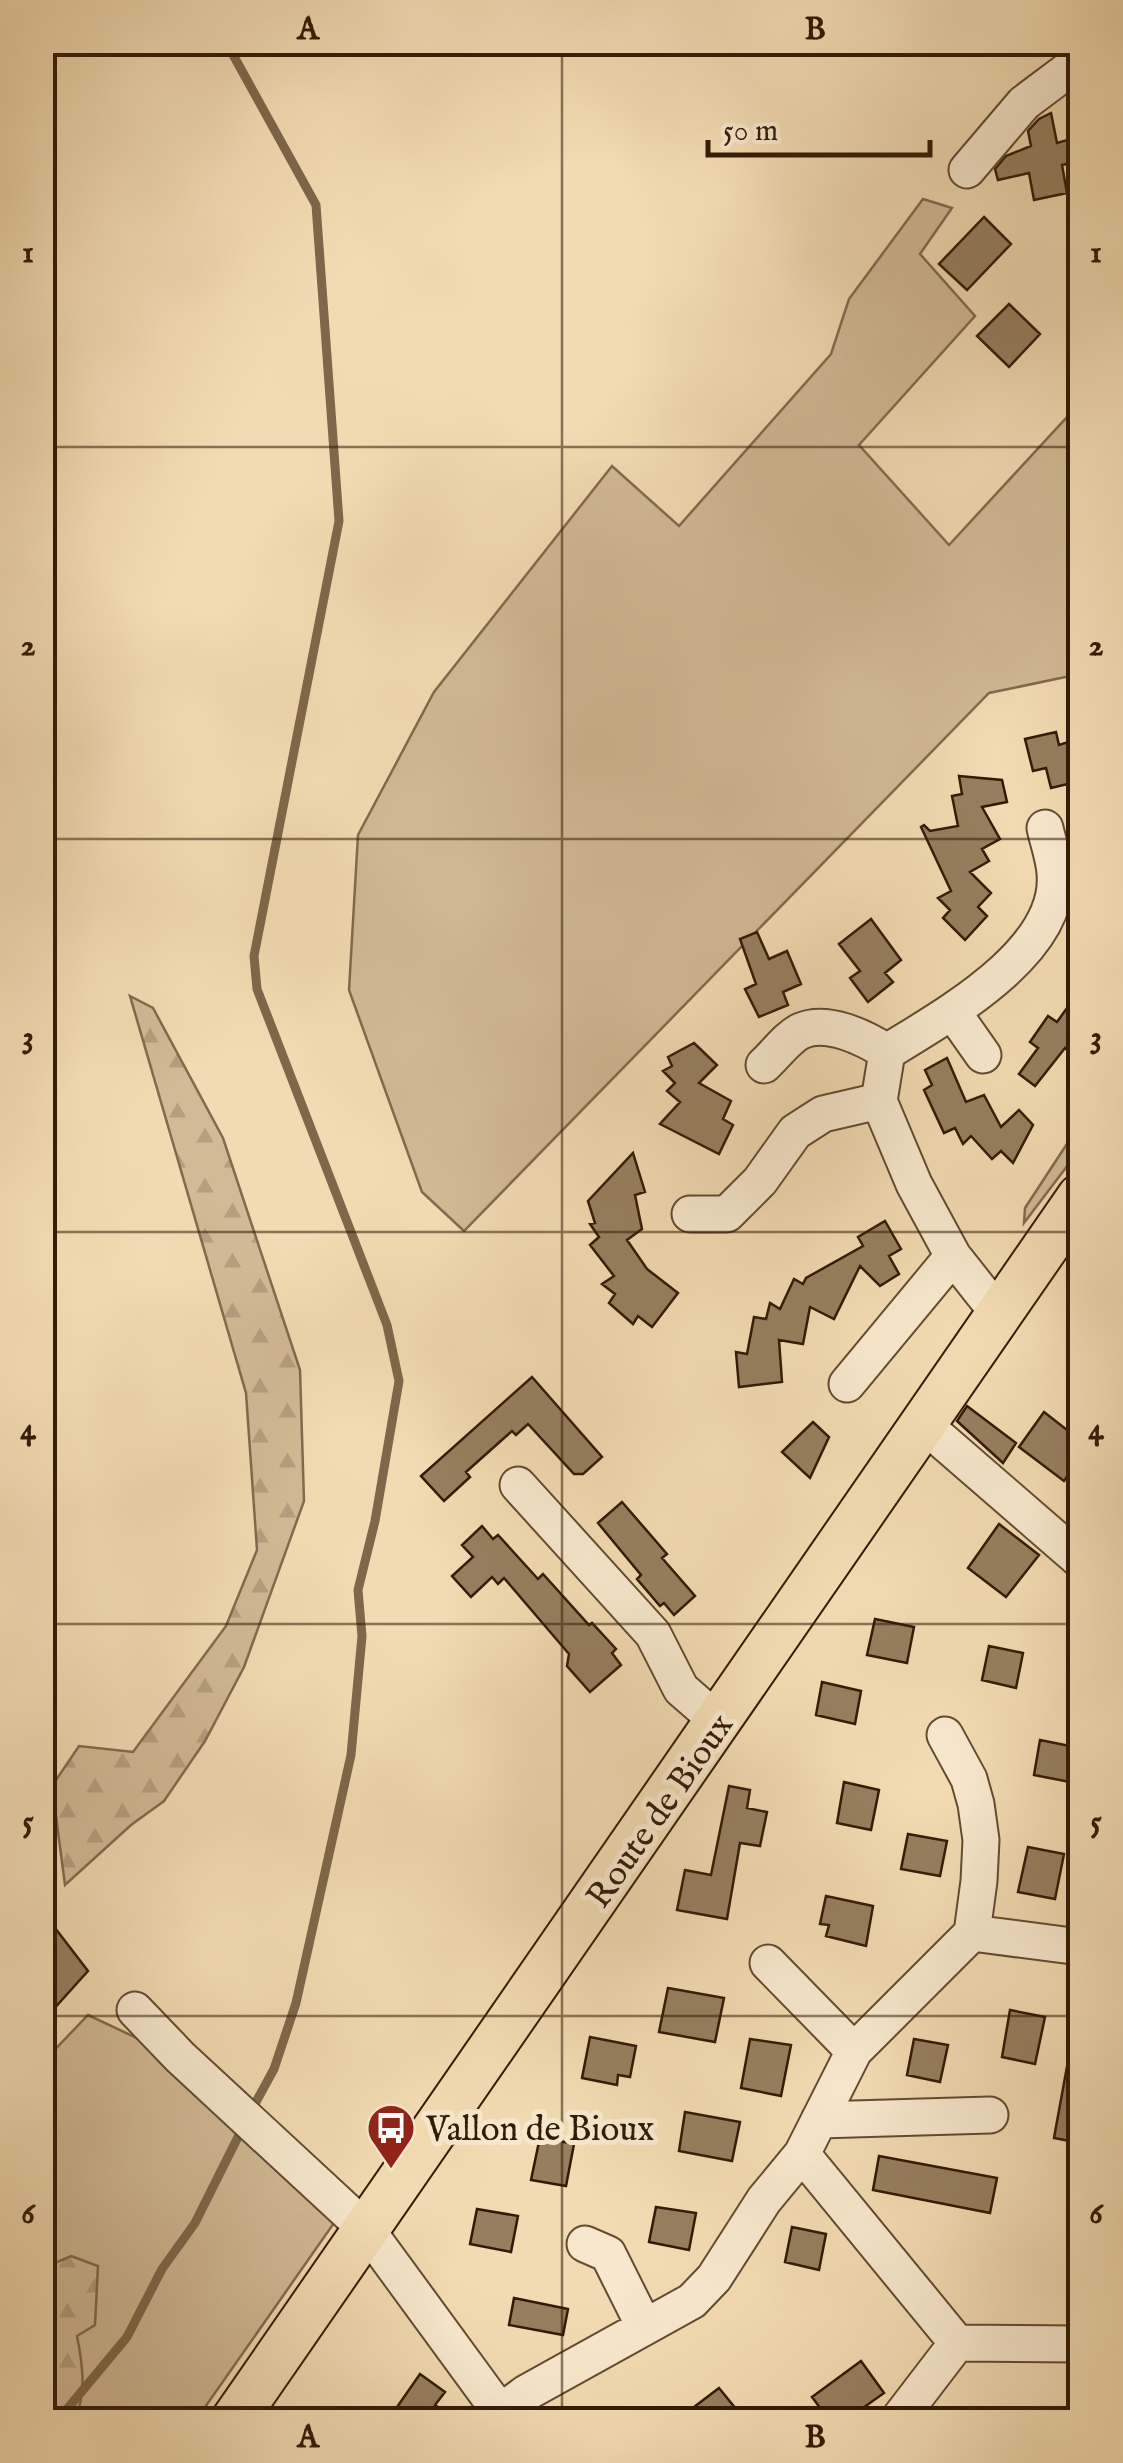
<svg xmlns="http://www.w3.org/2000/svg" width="1123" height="2463" viewBox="0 0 1123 2463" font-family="'IM FELL English',serif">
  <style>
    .green { fill: #d1ba95; stroke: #826a4e; stroke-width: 2.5 }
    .forest { fill: url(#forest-firs); stroke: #826a4e; stroke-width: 2.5 }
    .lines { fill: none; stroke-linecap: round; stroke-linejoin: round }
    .stream { stroke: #7e674a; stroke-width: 9 }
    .building { fill: #967f5f; stroke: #321b06; stroke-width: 2.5 }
    .minor-casing { stroke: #624b31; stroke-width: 39 }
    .major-casing { stroke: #321b06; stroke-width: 49 }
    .minor { stroke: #f7e8cd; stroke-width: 35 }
    .major { stroke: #f2dbb2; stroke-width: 45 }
    .grid { fill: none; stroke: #321b06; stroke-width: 2.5; stroke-opacity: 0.55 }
    .labels { text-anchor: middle; stroke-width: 10; stroke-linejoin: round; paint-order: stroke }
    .street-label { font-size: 35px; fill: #321b06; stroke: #f7e8cd }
    .poi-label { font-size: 35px; fill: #321b06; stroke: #f7e8cd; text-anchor: start }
    .neatline { fill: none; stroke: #321b06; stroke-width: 4 }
    .grid-label { font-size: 32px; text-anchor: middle; font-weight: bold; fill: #321b06 }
  </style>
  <defs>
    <pattern id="forest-firs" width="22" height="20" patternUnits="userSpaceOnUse" patternTransform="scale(2.5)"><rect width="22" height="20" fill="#d1ba95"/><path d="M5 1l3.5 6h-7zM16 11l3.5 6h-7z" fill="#b49f7f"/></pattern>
  </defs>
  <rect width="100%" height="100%" fill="#f2dbb2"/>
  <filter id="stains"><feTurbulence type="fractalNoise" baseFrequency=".002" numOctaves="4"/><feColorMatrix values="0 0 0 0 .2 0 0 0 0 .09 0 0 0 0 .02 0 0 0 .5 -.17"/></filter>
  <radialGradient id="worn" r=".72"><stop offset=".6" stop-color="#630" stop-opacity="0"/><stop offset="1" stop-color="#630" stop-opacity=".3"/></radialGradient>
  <!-- green -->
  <path class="green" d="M923,199l29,9 -32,46 55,62 -116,129 90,100 131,-142v271l-91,19 -525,538 -42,-39 -73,-202 9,-155 76,-143 178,-226 67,60 152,-172 18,-55z
    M1080,1124v25l-56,74 1,-15z
    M88,2015l53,25 193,183 -138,197h-153l-1,-357z"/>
  <!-- forest -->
  <path class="forest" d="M130,996l23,12 70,130 77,232 4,131 -60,166 -39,74 -41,60 -33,24 -66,60 -13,-99 27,-40 54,6 93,-126 31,-76 -11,-157z
    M71,2256l27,10 -3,59 -18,11c5,25 11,62 -4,84h-30v-152z"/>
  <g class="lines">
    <!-- stream -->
    <path class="stream" d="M226,42l90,163 23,316 -85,435 3,33 130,336 12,56 -24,140 -17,69 4,46 -11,119 -55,248 -22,66 -23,42
      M58,2420l69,-83 35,-68 33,-46 49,-98"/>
  </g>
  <!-- building -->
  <path class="building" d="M1051,113l6,30 14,-4 5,23 -14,3 5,28 -33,7 -5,-27 -31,7 -3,-11 11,-13 25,-10 -3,-15 11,-12z
    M984,217l27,27 -44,46 -28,-26z
    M1009,304l31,30 -31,33 -32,-31z
    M1056,732l3,13 16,-5 -3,43 -21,5 -5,-20 -13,3 -8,-32z
    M959,776l43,4 5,22 -25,5 18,32 -18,10 7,12 -19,11 21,21 -13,14 9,9 -22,24 -22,-22 7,-8 -12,-12 13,-7 -30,-64 3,-2 6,6 28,-5 -6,-30 10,-2z
    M871,919l30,41 -16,13 8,9 -25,20 -18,-24 10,-7 -21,-27z
    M757,932l12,27 18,-8 14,33 -18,8 5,13 -29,12 -14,-28 11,-5 -16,-45z
    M1080,990v70l-15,-12 -30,38 -16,-12 19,-26 -8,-6 18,-26 9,6z
    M694,1043l23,22 -18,18 32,18 -8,18 10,6 -14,29 -59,-30 20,-22 -13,-11 8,-8 -12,-12 9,-5 -4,-9z
    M947,1058l19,44 18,-7 17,32 18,-17 14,15 -20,38 -12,-12 -9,8 -21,-23 -8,8 -8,-16 -11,5 -20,-43 8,-5 -7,-15z
    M633,1153l12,39 -10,3 7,34 -15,11 20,29 31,24 -26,34 -14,-11 -5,8 -24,-21 6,-9 -13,-10 12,-8 -24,-31 9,-8 -9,-13 5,-1 -7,-22z
    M885,1221l16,28 -12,7 10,18 -19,12 -20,-20 -26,53 -24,-12 -7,37 -24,-4 3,42 -43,5 -3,-35 11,2 7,-37 12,2 4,-16 10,6 14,-30 9,5 3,-6 57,-32 -5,-9z
    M532,1377l70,80 -19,17h-9l-46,-50 -12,11 -4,-4 -46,41 4,5 -26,24 -23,-25z
    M967,1406l49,37 -13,20 -46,-42z
    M1044,1412l36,28v18l-16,23 -45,-34z
    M813,1422l16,15 -19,41 -28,-26z
    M622,1502l45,52 -5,4 33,38 -21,19 -10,-12 -4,3 -23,-27 4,-4 -43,-52z
    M999,1524l40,31 -33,42 -38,-29z
    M482,1526l11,13 5,-4 40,44 5,-5 46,51 3,-2 24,26 -4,4 9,12 -31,27 -23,-26 2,-12 -65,-76 -6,6 -6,-7 -21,20 -19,-21 21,-19 -11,-12z
    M875,1619l39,8 -7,36 -40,-8z
    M989,1646l34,7 -7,35 -34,-8z
    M822,1682l39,9 -6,33 -39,-9z
    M1040,1740l40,8v36l-46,-9z
    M844,1782l35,8 -8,40 -34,-7z
    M729,1786l21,4 -3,18 20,4 -7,34 -20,-3 -13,76 -50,-9 8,-40 26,5z
    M908,1834l39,7 -7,35 -39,-7z
    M1028,1847l36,7 -9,45 -37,-7z
    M826,1896l47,10 -7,40 -40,-10 3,-11 -9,-1z
    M42,1911l46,60 -46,51z
    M668,1988l56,10 -9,44 -56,-10z
    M1010,2010l35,7 -10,47 -33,-7z
    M590,2037l46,9 -6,31 -12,-2 -1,10 -35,-7z
    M750,2039l41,6 -10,51 -40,-8z
    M914,2039l34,6 -8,37 -33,-7z
    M1068,2061l12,1v81l-26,-5z
    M685,2112l55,10 -8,39 -53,-10z
    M540,2137l34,7 -8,42 -35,-6z
    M879,2156l118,22 -7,35 -117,-23z
    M656,2207l40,6 -7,37 -40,-8z
    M477,2209l41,7 -7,36 -41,-8z
    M792,2227l34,7 -7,36 -34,-8z
    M514,2298l54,11 -5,26 -54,-10z
    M861,2361l23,32 -38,27h-17l-17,-23z
    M420,2374l25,18 -10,13 21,15h-68z
    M719,2388l26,32h-68z"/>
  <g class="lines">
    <!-- minor casing -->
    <g class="minor-casing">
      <path id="minor" d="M967,170l57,-67 56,-42
        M952,1011l31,44
        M764,1065c11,-10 24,-28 37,-34 26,-12 64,7 86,21
        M690,1214h37l33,-33 35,-49 28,-18 56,-13 8,-49c58,-36 175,-100 168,-179 -1,-15 -7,-31 -10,-45
        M953,1256l45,57
        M847,1384l106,-128 -39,-72 -35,-83
        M922,1423l158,137
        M518,1485l135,149 28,55 38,33
        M972,1933l108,14
        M768,1963l86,88
        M135,2010l45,47 187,173 139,190
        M819,2120l171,-5
        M802,2154l155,189
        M585,2244l23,10 36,72
        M490,2420l36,-27 166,-92 22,-23 50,-78 38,-46 52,-103 118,-118 7,-52 2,-41 -5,-36 -7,-25 -24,-44
        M898,2420l59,-77 123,1"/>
    </g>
    <!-- major casing -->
    <g class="major-casing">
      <path id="major" d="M234,2420l846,-1223"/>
    </g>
    <!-- minor -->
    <use href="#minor" class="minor"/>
    <!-- major -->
    <use href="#major" class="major"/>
  </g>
  <!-- grid -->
  <path class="grid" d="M562,42v2378M42,447h1038M42,839h1038M42,1232h1038M42,1624h1038M42,2016h1038"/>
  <!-- icons -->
  <defs>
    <g id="bus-pin" transform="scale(2.5)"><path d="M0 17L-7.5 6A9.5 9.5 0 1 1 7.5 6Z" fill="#8f2418" stroke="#f7e8cd"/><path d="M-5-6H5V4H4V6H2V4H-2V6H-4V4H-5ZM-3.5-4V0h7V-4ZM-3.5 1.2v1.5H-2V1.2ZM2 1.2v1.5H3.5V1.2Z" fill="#fff"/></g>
  </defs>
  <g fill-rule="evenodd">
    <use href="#bus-pin" x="391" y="2128"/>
  </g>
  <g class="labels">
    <!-- street labels -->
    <g class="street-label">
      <text transform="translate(659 1810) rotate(-55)" y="12">Route de Bioux</text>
    </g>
    <!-- poi labels -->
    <g class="poi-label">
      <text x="426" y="2140">Vallon de Bioux</text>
    </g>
  </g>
  <!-- margin -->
  <rect width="1123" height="2463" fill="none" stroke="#f2dbb2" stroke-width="110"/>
  <!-- scale -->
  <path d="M708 140v15h222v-15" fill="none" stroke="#321b06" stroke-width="5"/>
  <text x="723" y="140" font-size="30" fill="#321b06" stroke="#f7e8cd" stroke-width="8" paint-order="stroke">50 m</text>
  <rect x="55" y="55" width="1013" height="2353" class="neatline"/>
  <g class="grid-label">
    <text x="308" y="39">A</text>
    <text x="815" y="39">B</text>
    <text x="28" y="262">1</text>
    <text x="1096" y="262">1</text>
    <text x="28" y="655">2</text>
    <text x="1096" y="655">2</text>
    <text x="28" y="1047">3</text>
    <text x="1096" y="1047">3</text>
    <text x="28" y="1439">4</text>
    <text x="1096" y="1439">4</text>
    <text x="28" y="1831">5</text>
    <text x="1096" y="1831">5</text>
    <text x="28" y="2223">6</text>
    <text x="1096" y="2223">6</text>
    <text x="308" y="2447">A</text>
    <text x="815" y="2447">B</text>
  </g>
  <rect width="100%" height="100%" filter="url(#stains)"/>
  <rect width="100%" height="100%" fill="url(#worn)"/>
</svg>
